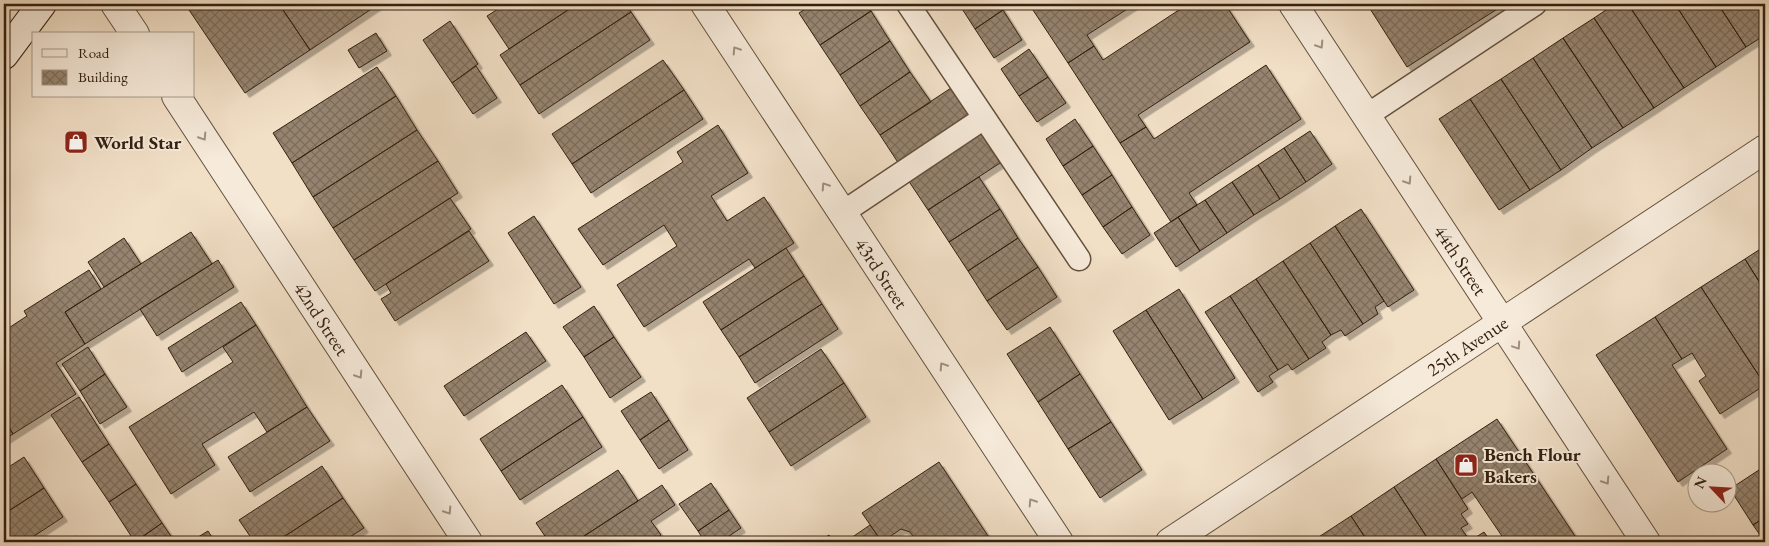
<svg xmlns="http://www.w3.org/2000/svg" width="1769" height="546" viewBox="0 0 1769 546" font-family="'EB Garamond',serif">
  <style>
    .building { fill: url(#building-cross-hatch); stroke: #342110; filter: url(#shadow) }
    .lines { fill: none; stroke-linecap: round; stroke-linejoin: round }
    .service-casing { stroke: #63503e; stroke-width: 25 }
    .minor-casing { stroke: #63503e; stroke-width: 30 }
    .secondary-casing { stroke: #342110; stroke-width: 30 }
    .service { stroke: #f6eada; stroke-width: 22 }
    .minor { stroke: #f6eada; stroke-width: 28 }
    .secondary { stroke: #f6eada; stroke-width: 28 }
    .oneway { stroke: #9f907f }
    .labels { text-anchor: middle; stroke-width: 4; stroke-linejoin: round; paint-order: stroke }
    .poi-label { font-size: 19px; font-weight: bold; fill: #342110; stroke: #f6eada; text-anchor: start }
    .street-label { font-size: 19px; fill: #342110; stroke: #f6eada }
  </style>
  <defs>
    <pattern id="building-cross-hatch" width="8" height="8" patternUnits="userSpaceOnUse" patternTransform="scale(1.25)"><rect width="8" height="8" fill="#96846f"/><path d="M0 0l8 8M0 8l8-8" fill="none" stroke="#7b6c5a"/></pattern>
    <filter id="shadow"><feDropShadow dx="4.5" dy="4.5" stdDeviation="0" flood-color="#0004"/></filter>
  </defs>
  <rect width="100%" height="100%" fill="#f1dfc6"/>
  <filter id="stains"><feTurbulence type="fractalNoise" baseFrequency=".004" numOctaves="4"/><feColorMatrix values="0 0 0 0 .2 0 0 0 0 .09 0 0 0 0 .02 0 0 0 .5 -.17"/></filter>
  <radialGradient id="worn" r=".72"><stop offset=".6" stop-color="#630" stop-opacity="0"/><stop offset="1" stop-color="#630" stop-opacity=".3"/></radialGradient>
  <!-- building -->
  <path class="building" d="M185,4h94l31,46 -65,43z
    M279,4h100l-69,46z
    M506,4h71l-68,45 -22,-33z
    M577,4h49l5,8 -111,73 -20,-30z
    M813,4h53l5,7 -51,34 -21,-32z
    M959,4h40l4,6 -28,19z
    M1029,4h106l-48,31 7,11 -26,17z
    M1188,4h37l25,38 -112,73 8,12 -26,16 -52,-80 26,-17 9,14z
    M1367,4h138l-98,63z
    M1615,4h13l56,84 -30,20 -60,-90z
    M1628,4h47l41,63 -32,21z
    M1675,4h43l28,43 -30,20z
    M1718,4h47v31l-19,12z
    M1003,10l19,30 -28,18 -19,-29z
    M871,11l19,30 -50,34 -20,-30z
    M631,12l19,28 -111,74 -19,-29z
    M1594,18l60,90 -31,20 -60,-90z
    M450,21l28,43 -26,19 -29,-43z
    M376,33l11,18 -28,17 -11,-18z
    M1563,38l60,90 -31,20 -59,-90z
    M890,41l20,31 -50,34 -20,-31z
    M1029,49l19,28 -29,19 -18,-27z
    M1533,58l59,90 -31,22 -60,-91z
    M663,60l21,30 -112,74 -20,-30z
    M1266,65l35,54 -112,74 8,12 -26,17 -51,-79 26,-16 8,12z
    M476,66l21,32 -24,16 -21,-31z
    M377,67l19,29 -104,67 -19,-30z
    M910,72l21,30 -51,33 -20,-29z
    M1048,77l18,26 -29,19 -18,-26z
    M1501,79l60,91 -31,20 -60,-91z
    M951,88l19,29 -71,47 -19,-29z
    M684,90l19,29 -112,74 -19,-29z
    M396,96l21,34 -104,67 -21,-34z
    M1470,99l60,91 -31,20 -60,-91z
    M1075,119l18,27 -30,20 -17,-27z
    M718,125l30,48 -37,23 16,25 37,-24 30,46 -39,25 -6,-9 -105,68 -27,-42 60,-39 -13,-21 -61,40 -25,-36 105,-67 -6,-10z
    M417,130l21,31 -105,67 -20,-31z
    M1310,131l22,33 -26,18 -22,-34z
    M981,133l19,30 -72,47 -20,-30z
    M1093,146l19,29 -30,20 -19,-29z
    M1284,148l22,34 -26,17 -22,-34z
    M438,161l20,32 -104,67 -21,-32z
    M1258,165l22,34 -26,16 -22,-33z
    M1112,175l20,32 -29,20 -21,-32z
    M979,177l21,32 -51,33 -21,-32z
    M1232,182l22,33 -27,18 -22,-33z
    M450,198l21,31 -96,62 -21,-31z
    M1205,200l22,33 -27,18 -22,-34z
    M1132,207l18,28 -28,19 -19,-27z
    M1000,209l18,29 -50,33 -19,-29z
    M1361,209l53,81 -26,17 -53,-81z
    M534,216l47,71 -27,17 -46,-71z
    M1178,217l22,34 -24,16 -22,-34z
    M1335,226l49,75 -9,6 3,7 -15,10 -53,-81z
    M469,231l20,30 -94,60 -14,-22 10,-6 -5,-9z
    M191,232l21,32 -127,80 -20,-32z
    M124,238l17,26 -37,23 -16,-25z
    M1018,238l20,29 -51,34 -19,-30z
    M1310,243l53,81 -18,12 -4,-6 -10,5 -48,-74z
    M1765,246v45l-20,-32z
    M786,248l18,28 -83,54 -18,-28z
    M1745,259l20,32v94l-64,-98z
    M218,260l16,27 -77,49 -17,-27z
    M1283,261l48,74 -9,7 4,6 -17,11 -53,-80z
    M1038,267l19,30 -50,33 -20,-29z
    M89,270l12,19 -36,23 20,32 -29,19 20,31 -63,40 -9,-15v-88l23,-15 -3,-5z
    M804,276l18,28 -83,53 -18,-27z
    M1256,279l53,80 -17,11 -4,-6 -10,6 -48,-74z
    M1701,287l64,98 -45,29 -21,-33 7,-5 -14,-23 -10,6 -27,-42z
    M1179,289l56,89 -32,21 -57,-89z
    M1230,296l48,74 -9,6 4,6 -15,10 -53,-80z
    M241,302l15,23 -74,47 -14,-24z
    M822,304l16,25 -83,54 -16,-26z
    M594,306l20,31 -30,20 -21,-30z
    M1146,310l57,89 -34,21 -56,-89z
    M1655,317l27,42 -10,6 55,84 -49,33 -82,-127z
    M256,325l51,82 -40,25 -13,-20 -52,32 13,21 -44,29 -42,-67 104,-65 -10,-15z
    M1050,327l30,47 -42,28 -31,-48z
    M526,332l20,29 -82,55 -20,-30z
    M614,337l27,40 -31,21 -26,-41z
    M88,347l17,27 -25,17 -18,-27z
    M821,349l23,34 -75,49 -22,-34z
    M105,374l22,33 -27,17 -20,-33z
    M1080,374l31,48 -43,27 -30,-47z
    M844,383l22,34 -75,49 -22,-34z
    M562,385l21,32 -82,54 -21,-32z
    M651,392l18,28 -29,20 -19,-29z
    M79,397l30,47 -27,18 -31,-47z
    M307,407l23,34 -80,51 -22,-35z
    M583,417l19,30 -82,53 -19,-29z
    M4,419l9,15 -9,6z
    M1497,419l82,123h-73l-34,-50 -10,7 -26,-40z
    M669,420l19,30 -29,19 -19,-29z
    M1111,422l31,48 -42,28 -32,-49z
    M109,444l27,40 -27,18 -27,-40z
    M24,457l20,31 -40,26v-44z
    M1436,459l32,50 -7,5 7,10 -7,4 9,13 14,-9 7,10h-61l-36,-55z
    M939,462l53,80h-75l-7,-10 -9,-3 -19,13 -20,-29z
    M322,466l21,32 -67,44h-22l-15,-22z
    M1765,466v51l-12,8 -23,-36z
    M618,470l20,31 -63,41h-26l-13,-19z
    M711,483l18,27 -31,21 -19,-27z
    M136,484l26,39 -27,19 -26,-40z
    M662,485l13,20 -24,16 10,14 -11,7h-75z
    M1394,487l36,55h-62l-17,-26z
    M44,488l19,29 -38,25h-21v-28z
    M343,498l21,30 -22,14h-66z
    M729,510l12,18 -21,14h-15l-7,-11z
    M1351,516l17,26h-57z
    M1765,517v25l-12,-17z
    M162,523l13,19h-40z
    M870,525l12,17h-28l-3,-4z
    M208,531l7,11h-25z
    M829,535l6,7h-17z
    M76,536l4,6h-14z"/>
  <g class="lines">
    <!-- service casing -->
    <g class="service-casing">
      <path id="service" d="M908,4l171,255
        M1366,116l169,-112
        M842,213l142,-95"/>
    </g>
    <!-- minor casing -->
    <g class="minor-casing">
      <g id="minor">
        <path d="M115,4l20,30"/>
        <path id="s1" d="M705,4l354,538"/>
        <path id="s2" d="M1293,4l353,538"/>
        <path id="s3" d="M176,96l292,446"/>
        <path id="s4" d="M1170,542l595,-393"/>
      </g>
    </g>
    <!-- secondary casing -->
    <g class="secondary-casing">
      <path id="secondary" d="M4,55l38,-51"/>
    </g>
    <!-- service -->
    <use href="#service" class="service"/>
    <!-- minor -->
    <use href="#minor" class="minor"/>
    <!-- secondary -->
    <use href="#secondary" class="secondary"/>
  </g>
  <!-- one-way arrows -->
  <defs><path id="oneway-chevron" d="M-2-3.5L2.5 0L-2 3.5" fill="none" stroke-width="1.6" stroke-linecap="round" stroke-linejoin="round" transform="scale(1.25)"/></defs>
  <g class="oneway">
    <use href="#oneway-chevron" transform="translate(1320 45) rotate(57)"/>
    <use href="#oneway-chevron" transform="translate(736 50) rotate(-123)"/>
    <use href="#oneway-chevron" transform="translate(203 137) rotate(57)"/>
    <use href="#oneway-chevron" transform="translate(1408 181) rotate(57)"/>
    <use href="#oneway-chevron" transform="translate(825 186) rotate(-123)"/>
    <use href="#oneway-chevron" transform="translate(1517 346) rotate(56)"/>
    <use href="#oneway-chevron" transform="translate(943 366) rotate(-123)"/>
    <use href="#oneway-chevron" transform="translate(359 375) rotate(57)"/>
    <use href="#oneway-chevron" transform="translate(1606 481) rotate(57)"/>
    <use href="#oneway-chevron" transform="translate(1032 502) rotate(-123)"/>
    <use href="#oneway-chevron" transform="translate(448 511) rotate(57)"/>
  </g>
  <!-- icons -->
  <defs>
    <g id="shop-square" transform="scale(1.25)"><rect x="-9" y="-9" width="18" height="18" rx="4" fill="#8f2418" stroke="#f6eada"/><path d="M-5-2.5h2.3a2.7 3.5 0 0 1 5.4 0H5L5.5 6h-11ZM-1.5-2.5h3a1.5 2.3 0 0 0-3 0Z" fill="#fff"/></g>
  </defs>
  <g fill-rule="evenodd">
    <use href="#shop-square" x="76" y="142"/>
    <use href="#shop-square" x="1466" y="465"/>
  </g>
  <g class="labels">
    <!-- poi labels -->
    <g class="poi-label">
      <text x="94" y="149">World Star</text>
      <text x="1484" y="461">Bench Flour<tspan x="1484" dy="22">Bakers</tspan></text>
    </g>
    <!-- street labels -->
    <g class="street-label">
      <text dy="7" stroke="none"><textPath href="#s2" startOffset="306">44th Street</textPath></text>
      <text dy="7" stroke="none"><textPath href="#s1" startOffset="322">43rd Street</textPath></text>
      <text dy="7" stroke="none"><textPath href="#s3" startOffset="266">42nd Street</textPath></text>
      <text dy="7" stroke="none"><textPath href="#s4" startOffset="356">25th Avenue</textPath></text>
    </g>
  </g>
  <!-- margin -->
  <rect width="1769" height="546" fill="none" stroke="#f1dfc6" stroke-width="20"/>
  <rect x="5" y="5" width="1759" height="536" fill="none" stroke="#342110" stroke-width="2.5"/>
  <rect x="10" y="10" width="1749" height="526" fill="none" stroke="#342110"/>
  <!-- legend -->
  <rect x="32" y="32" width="162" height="65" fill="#f6eada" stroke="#a89a89"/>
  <rect x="42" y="49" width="25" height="8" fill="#f6eada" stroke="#a89a89"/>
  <text x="78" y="58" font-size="15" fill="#342110">Road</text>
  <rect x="42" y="70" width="25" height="15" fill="url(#building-cross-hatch)" stroke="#a89a89"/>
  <text x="78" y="82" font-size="15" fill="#342110">Building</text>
  <!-- north arrow -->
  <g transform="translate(1712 488) rotate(295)"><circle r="24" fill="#f6eada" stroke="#a89a89"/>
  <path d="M0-4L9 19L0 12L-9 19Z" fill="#8f2418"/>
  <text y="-8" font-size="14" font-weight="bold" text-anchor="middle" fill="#342110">N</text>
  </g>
  <rect width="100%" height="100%" filter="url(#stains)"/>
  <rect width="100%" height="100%" fill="url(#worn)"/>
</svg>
